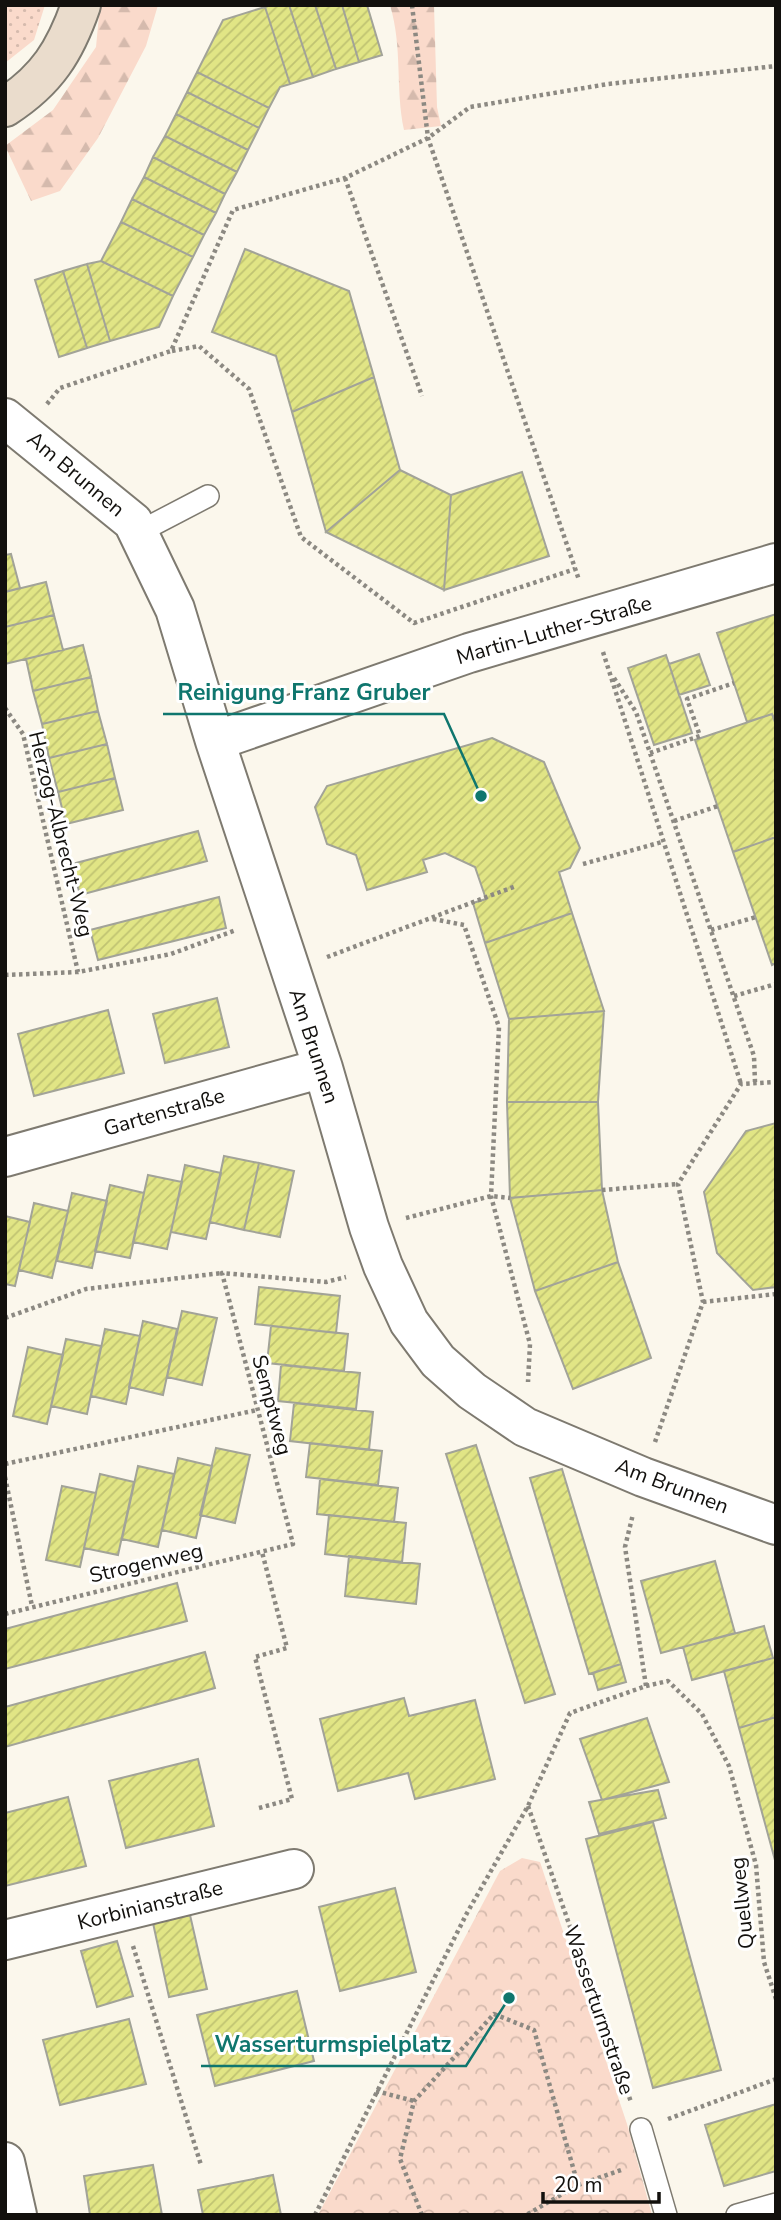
<svg xmlns="http://www.w3.org/2000/svg" width="781" height="2220" viewBox="0 0 781 2220" font-family="'Nunito Sans',sans-serif">
  <style>
    .grass { fill: url(#grass-dots) }
    .forest { fill: url(#forest-firs) }
    .park { fill: url(#park-crowns) }
    .building { fill: url(#building-hatch); stroke: #a2a398; stroke-width: 2 }
    .lines { fill: none; stroke-linecap: round; stroke-linejoin: round }
    .service-casing { stroke: #7e7a70; stroke-width: 24 }
    .minor-casing { stroke: #7e7a70; stroke-width: 42 }
    .secondary-casing { stroke: #7e7a70; stroke-width: 42 }
    .path { stroke: #8c8982; stroke-width: 4.5; stroke-dasharray: 3.5 3.5; stroke-linecap: butt }
    .service { stroke: #fff; stroke-width: 21 }
    .minor { stroke: #fff; stroke-width: 38 }
    .secondary { stroke: #eadccc; stroke-width: 38 }
    .labels { text-anchor: middle; stroke-width: 6; stroke-linejoin: round; paint-order: stroke }
    .street-label { font-size: 21px; fill: #12100d; stroke: #fff }
    .leader { fill: none; stroke: #0f766e; stroke-width: 2.5 }
    .callout-dot { fill: #0f766e; stroke: #fff; stroke-width: 2.5 }
    .callout-label { font-size: 23px; text-anchor: middle; font-weight: bold; fill: #0f766e; stroke: #fff; stroke-width: 6; stroke-linejoin: round; paint-order: stroke }
  </style>
  <defs>
    <pattern id="grass-dots" width="8" height="8" patternUnits="userSpaceOnUse" patternTransform="scale(1.75)"><rect width="8" height="8" fill="#fadacb"/><path d="M2 2h.1M6 6h.1" fill="none" stroke="#d5baad" stroke-width="1.8" stroke-linecap="round"/></pattern>
    <pattern id="forest-firs" width="22" height="20" patternUnits="userSpaceOnUse" patternTransform="scale(1.75)"><rect width="22" height="20" fill="#fadacb"/><path d="M5 1l3.5 6h-7zM16 11l3.5 6h-7z" fill="#d5baad"/></pattern>
    <pattern id="park-crowns" width="20" height="18" patternUnits="userSpaceOnUse" patternTransform="scale(1.75)"><rect width="20" height="18" fill="#fadacb"/><path d="M2 6a3 3 0 1 1 6 0M12 15a3 3 0 1 1 6 0" fill="none" stroke="#d5baad"/></pattern>
    <pattern id="building-hatch" width="6" height="6" patternUnits="userSpaceOnUse" patternTransform="scale(1.75)"><rect width="6" height="6" fill="#e1e585"/><path d="M-1 1l2-2M0 6l6-6M5 7l2-2" fill="none" stroke="#c0c372"/></pattern>
  </defs>
  <rect width="100%" height="100%" fill="#fbf7ec"/>
  <!-- grass -->
  <path class="grass" d="M5,5h40l-11,35 -29,23z"/>
  <!-- forest -->
  <path class="forest" d="M100,5h58l-12,41 -48,92 -38,53 -29,10 -26,-55 48,-36 43,-63z
    M390,5h44l3,102 4,19 -37,4c-9,-43 -1,-81 -14,-125z"/>
  <!-- park -->
  <path class="park" d="M522,1858l18,4 87,262 25,91h-334l182,-344z"/>
  <!-- building -->
  <path class="building" d="M271,5h18l24,72 -23,7 -25,-77z
    M289,5h26l21,64 -23,8z
    M315,5h27l17,57 -23,7z
    M342,5h25l15,50 -23,7z
    M265,7l25,77 -10,3 -11,21 -72,-36 26,-52z
    M197,72l72,36 -10,20 -72,-36z
    M187,92l72,36 -11,22 -72,-36z
    M176,114l72,36 -11,22 -72,-36z
    M165,136l72,36 -12,22 -72,-37z
    M153,157l72,37 -9,19 -72,-36z
    M144,177l72,36 -12,22 -72,-36z
    M132,199l72,36 -11,22 -72,-35z
    M121,222l72,35 -20,39 -72,-35z
    M245,249l104,42 25,86 -82,35 -16,-56 -64,-24z
    M101,261l72,35 -14,31 -49,14 -23,-77z
    M87,264l23,77 -23,7 -24,-77z
    M63,271l24,77 -28,9 -24,-77z
    M374,377l26,93 -74,62 -34,-120z
    M400,470l51,25 -7,95 -118,-58z
    M522,472l27,84 -105,34 7,-95z
    M11,554l9,34 -15,4v-37z
    M46,582l8,33 -49,12v-35z
    M776,614v107l-4,-7 -25,8 -30,-89z
    M54,615l9,35 -58,14v-37z
    M83,645l8,32 -58,14 -7,-32z
    M699,654l11,31 -31,10 -10,-31z
    M666,655l26,78 -38,12 -26,-77z
    M91,677l7,34 -56,13 -9,-33z
    M98,711l9,33 -58,14 -7,-34z
    M772,714l4,11v112l-43,15 -38,-112z
    M492,738l52,24 36,86 -10,20 -11,4 13,41 -87,30 -12,-40 13,-4 -11,-32 -30,-14 -22,7 4,12 -60,18 -11,-35 -29,-11 -12,-37 12,-21z
    M107,744l8,34 -57,14 -9,-34z
    M115,778l8,32 -57,14 -8,-32z
    M198,831l9,30 -127,34 -8,-31z
    M776,837v126l-4,2 -39,-113z
    M219,897l7,31 -128,32 -8,-30z
    M572,913l32,98 -95,8 -24,-76z
    M217,998l12,49 -64,16 -12,-49z
    M108,1010l16,63 -90,23 -16,-62z
    M604,1011l-6,91h-91l2,-83z
    M507,1102h91l4,88 -92,8z
    M776,1123v164l-23,3 -36,-37 -13,-61 42,-61z
    M224,1156l35,7 -15,67 -34,-8z
    M259,1163l35,8 -14,66 -36,-7z
    M185,1165l36,8 -15,66 -35,-7z
    M148,1175l34,7 -15,67 -34,-7z
    M110,1185l34,8 -14,65 -35,-7z
    M602,1190l16,72 -83,29 -25,-93z
    M72,1193l35,8 -15,67 -35,-7z
    M34,1203l34,8 -16,67 -33,-8z
    M5,1216l25,6 -15,64 -10,-2z
    M618,1262l33,96 -78,31 -38,-98z
    M259,1287l81,9 -4,37 -81,-9z
    M182,1311l35,7 -15,67 -35,-8z
    M143,1321l34,8 -14,66 -34,-8z
    M271,1326l77,8 -4,37 -77,-8z
    M105,1329l35,7 -14,68 -35,-8z
    M66,1339l35,7 -14,68 -36,-8z
    M28,1347l35,8 -16,69 -34,-8z
    M281,1365l79,8 -4,36 -78,-8z
    M294,1403l79,9 -4,38 -79,-9z
    M310,1443l72,8 -4,34 -72,-8z
    M476,1445l79,249 -30,9 -79,-249z
    M216,1448l34,7 -15,68 -35,-8z
    M178,1458l34,8 -16,72 -34,-8z
    M138,1466l36,8 -16,73 -36,-8z
    M562,1469l59,195 -32,10 -59,-196z
    M100,1474l34,8 -16,73 -34,-7z
    M320,1479l78,9 -4,34 -77,-8z
    M62,1486l34,7 -16,74 -34,-7z
    M329,1515l77,8 -4,40 -77,-9z
    M349,1556l71,8 -4,40 -71,-8z
    M715,1561l20,72 -74,20 -20,-72z
    M177,1583l10,38 -182,48v-40z
    M764,1626l9,32 -81,22 -9,-33z
    M205,1652l10,36 -210,59v-40z
    M773,1658h3v59l-37,11 -15,-57z
    M621,1664l5,18 -28,8 -5,-17z
    M404,1698l5,18 66,-16 20,79 -80,20 -7,-26 -70,18 -18,-72z
    M776,1717v147l-37,-136z
    M647,1718l22,64 -67,18 -22,-61z
    M198,1759l16,67 -88,22 -17,-67z
    M658,1790l8,28 -67,16 -10,-32z
    M68,1797l18,69 -81,20v-73z
    M653,1822l68,248 -68,18 -67,-249z
    M395,1888l21,84 -76,19 -21,-84z
    M190,1915l17,74 -38,8 -16,-74z
    M117,1941l16,55 -36,11 -16,-56z
    M297,1991l17,70 -99,25 -18,-71z
    M129,2019l17,65 -86,21 -17,-65z
    M776,2104v67l-52,15 -19,-61z
    M153,2165l9,50h-72l-6,-39z
    M273,2175l8,40h-78l-5,-25z"/>
  <g class="lines">
    <!-- service casing -->
    <g class="service-casing">
      <path id="service" d="M139,532l69,-36
        M641,2129l25,86
        M737,2215l39,-11"/>
    </g>
    <!-- minor casing -->
    <g class="minor-casing">
      <path id="minor" d="M5,418l128,104 42,87 40,132 108,327 46,159 14,39 26,56 29,39 34,30 53,36 118,50 133,48
        M215,741l254,-88 307,-90
        M5,1157l318,-89
        M5,1940l289,-71
        M5,2162l12,53"/>
    </g>
    <!-- secondary casing -->
    <g class="secondary-casing">
      <path id="secondary" d="M5,107c42,-27 60,-56 76,-102"/>
    </g>
    <!-- path -->
    <path class="path" d="M412,5l16,133 151,442
      M345,178l77,218
      M172,351l27,-5 50,43 52,148 113,86 161,-54
      M47,404l13,-16 111,-37 62,-141 112,-32 83,-40 42,-31 138,-23 168,-18
      M603,652l138,432
      M614,678l22,34 118,344 1,26
      M5,708l18,26 55,238
      M650,753l50,-17 -13,-37 47,-16
      M674,821l44,-15
      M583,864l79,-22
      M433,919l31,6 35,102 -8,169 39,148 -2,38
      M711,930l45,-13
      M327,957l189,-71
      M5,975l73,-3 93,-18 65,-24
      M734,996l42,-12
      M602,1190l75,-6
      M406,1218l85,-22 19,2
      M703,1302l73,-8
      M5,1318l81,-29 136,-16
      M655,1442l48,-140 -25,-118 63,-100 35,-2
      M5,1464l252,-54
      M5,1477l27,129
      M5,1614l288,-70 -71,-271 104,9 20,-5
      M646,1686l22,-5 34,33 27,52 27,99 8,97 12,37
      M528,1806l103,296
      M259,1808l33,-9 -37,-142 32,-9 -25,-96
      M133,1946l68,219
      M376,2091l38,10
      M668,2119l108,-40
      M578,2185l46,-16
      M315,2215l152,-302 61,-107 42,-93 76,-27 -21,-139 8,-33
      M422,2215l-22,-56 14,-58 80,-87 40,16 44,155 -52,30"/>
    <!-- service -->
    <use href="#service" class="service"/>
    <!-- minor -->
    <use href="#minor" class="minor"/>
    <!-- secondary -->
    <use href="#secondary" class="secondary"/>
  </g>
  <g class="labels">
    <!-- street labels -->
    <g class="street-label">
      <text transform="translate(76 474) rotate(40)" y="7">Am Brunnen</text>
      <text transform="translate(554 630) rotate(-16)" y="7">Martin-Luther-Straße</text>
      <text transform="translate(61 834) rotate(76)" y="7">Herzog-Albrecht-Weg</text>
      <text transform="translate(314 1046) rotate(72)" y="7">Am Brunnen</text>
      <text transform="translate(164 1112) rotate(-16)" y="7">Gartenstraße</text>
      <text transform="translate(272 1405) rotate(75)" y="7">Semptweg</text>
      <text transform="translate(672 1486) rotate(21)" y="7">Am Brunnen</text>
      <text transform="translate(146 1563) rotate(-13)" y="7">Strogenweg</text>
      <text transform="translate(742 1903) rotate(-96)" y="7">Quellweg</text>
      <text transform="translate(150 1905) rotate(-14)" y="7">Korbinianstraße</text>
      <text transform="translate(599 2010) rotate(71)" y="7">Wasserturmstraße</text>
    </g>
  </g>
  <!-- callouts -->
  <path class="leader" d="M481 796L444 714H163M509 1998L466 2066H201"/>
  <g class="callout-dot">
    <circle cx="481" cy="796" r="7"/>
    <circle cx="509" cy="1998" r="7"/>
  </g>
  <g class="callout-label">
    <text x="304" y="700">Reinigung Franz Gruber</text>
    <text x="333" y="2052">Wasserturmspielplatz</text>
  </g>
  <!-- border -->
  <rect width="781" height="2220" fill="none" stroke="#12100d" stroke-width="14"/>
  <!-- scale -->
  <path d="M543 2192v10h116v-10" fill="none" stroke="#12100d" stroke-width="3.5"/>
  <text x="554" y="2192" font-size="21" fill="#12100d" stroke="#ffffff" stroke-width="5" paint-order="stroke">20 m</text>
</svg>
